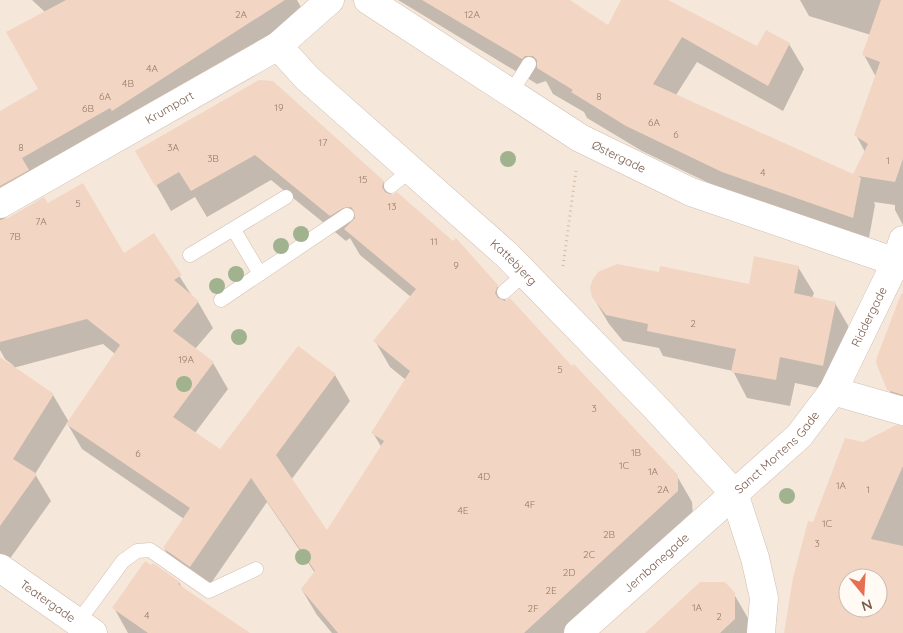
<svg xmlns="http://www.w3.org/2000/svg" width="903" height="633" viewBox="0 0 903 633" font-family="Quicksand,sans-serif">
  <style>
    .residential { fill: #f5e8da; fill-rule: evenodd }
    .shadow { fill: #0003; fill-rule: evenodd }
    .building { fill: #f3d5c3; fill-rule: evenodd }
    .lines { fill: none; stroke-linecap: round; stroke-linejoin: round }
    .lane-casing { stroke: #d1beb0; stroke-width: 15 }
    .street-casing { stroke: #d1beb0; stroke-width: 29 }
    .path { stroke: #d9b8a5; stroke-width: 3; stroke-dasharray: 1 4; stroke-linecap: butt }
    .lane { stroke: #fff; stroke-width: 14 }
    .street { stroke: #fff; stroke-width: 28 }
    .tree { fill: #a0b28e }
    .labels { text-anchor: middle; stroke-width: 4.5; stroke-linejoin: round; paint-order: stroke }
    .number-label { font-size: 10px; fill: #987a6a }
    .street-label { font-size: 12px; fill: #7a5c4d; stroke: #fffaf3 }
  </style>
  <rect width="100%" height="100%" fill="#fdf6ec"/>
  <!-- residential -->
  <path class="residential" d="M0,0h903v633h-903zM848,578h30v30h-30z"/>
  <!-- shadow -->
  <path class="shadow" d="M32,0h265l5,9 -1,16 -265,160 7,11 -36,20 -4,4 45,-15 76,50 29,-20 41,64 4,3 15,26 -18,21 18,14 15,26 -33,44 26,18 78,-104 36,28 15,26 -59,79 36,52 55,-84 -9,-15 33,-53 -16,-13 -15,-26 36,-44 -51,-42 -10,-17 -4,3 -75,-61 -64,37 -12,-20 -24,14 -34,-60 122,-70 124,100 9,15 105,90 9,15 171,175 15,26 1,15 -126,116h-235l-15,-18 -15,-25 13,-17 -48,-71 -62,90 -26,-18 -15,-26 20,-29 -102,-70 -15,-26 -32,51 16,27 -42,59 -9,-5v-196l13,8 1,-1 -9,-7 -5,-9v-238l40,-23 5,-77zM103,344l12,10 -46,68 -16,-27 -40,-27z
    M398,0h168l42,26 14,-26h43l93,48 31,-4 15,25 -21,42 -86,-49 -21,33 178,81 11,-24 -9,-17 20,-58 -12,-22 7,-20 -62,-19 -9,-16h103v225l-8,-15v-5l-21,-3 1,3 -7,38 -130,-46 -96,-46 -55,-33 -3,-6 -31,-18 -7,-13 -9,3z
    M798,267l16,26 -2,5 23,5 15,26 -12,63 -43,-9 -5,23 -43,-8 -14,-27 -70,-15 -4,-8 -36,-7 -14,-17 -16,-27 67,-23 90,12z
    M903,293v119l-17,-27 -8,-28z
    M903,427v206h-118l28,-109 51,-80zM848,578h30v30h-30z
    M179,582l3,6 65,45h-119l-14,-25z
    M734,594l15,26v13h-102z"/>
  <!-- building -->
  <path class="building" d="M66,0h219l-173,111 -2,-3 -88,50 7,12 -29,16v-75l38,-22 -32,-57z
    M422,0h148l38,25 13,-25h47l89,46 9,-16 24,13 -22,43 -86,-49 -29,47 200,90 15,-30 -14,-9 26,-73 -18,-7 19,-55h22v159l-8,23 -37,-6 3,2 -8,40 -131,-46 -96,-46 -55,-34 2,-2 -36,-22v-8l-4,-4h-8l-3,3z
    M259,80l14,1 111,100 -2,6 3,5 7,3 5,-3 56,49 3,-3 42,47 -3,8 3,5 7,3 5,-3 62,68 2,-2 104,111v16l-154,142h-186l-37,-44 14,-18 -64,-93 -61,89 -27,-19 27,-40 -124,-84 54,-79 -33,-26 -87,23v-122l8,-2 36,-21 4,6 35,-20 41,70 30,-20 28,42 -8,5 25,21 -26,30 41,31 -41,55 47,32 78,-103 38,28 -60,81 51,75 57,-89 -13,-8 39,-62 -37,-30 43,-52 -72,-60 11,-11 -1,-7 -3,-4 -8,1 -13,8 -75,-61 -64,36 -12,-19 -24,14 -20,-35z
    M754,256l45,10 -5,27 42,9 -13,64 -43,-9 -4,23 -45,-8 5,-23 -89,-18 1,-7 -42,-9 -14,-18 -2,-10 3,-8 5,-7 19,-8 42,8 1,-6 89,18z
    M901,294l2,1v100l-16,-5 -11,-27 1,-6z
    M0,357l54,37 -41,65 24,15 -37,52z
    M896,425l7,1v40l-32,73 32,7v87h-119l9,-55 15,-57 5,1 32,-84 18,4zM848,578h30v30h-30z
    M145,561l6,4 2,-2 27,19 -2,2 72,49h-102l-36,-25z
    M700,582h25l10,11v26l-15,14h-75z"/>
  <g class="lines">
    <!-- lane casing -->
    <g class="lane-casing">
      <path id="lane" d="M511,93l18,-29
        M391,186l20,-16
        M234,230l26,44
        M190,255l96,-58
        M504,292l21,-19
        M221,300l126,-85
        M78,622l45,-61 14,-10 13,-1 59,41 47,-22"/>
    </g>
    <!-- street casing -->
    <g class="street-casing">
      <g id="street">
        <path id="s1" d="M368,0l212,138 111,54 205,70"/>
        <path id="s2" d="M278,46l29,32 200,177 149,153 78,85 21,65 9,40 -3,35"/>
        <path id="s3" d="M0,204l278,-158 52,-46"/>
        <path d="M833,391l70,20"/>
        <path id="s4" d="M0,568l93,65"/>
        <path id="s5" d="M578,633l221,-197 34,-45 63,-129 7,-22"/>
      </g>
    </g>
    <!-- path -->
    <path class="path" d="M563,266l13,-95"/>
    <!-- lane -->
    <use href="#lane" class="lane"/>
    <!-- street -->
    <use href="#street" class="street"/>
  </g>
  <!-- trees -->
  <g class="tree">
    <circle cx="508" cy="159" r="8"/>
    <circle cx="301" cy="234" r="8"/>
    <circle cx="281" cy="246" r="8"/>
    <circle cx="236" cy="274" r="8"/>
    <circle cx="217" cy="286" r="8"/>
    <circle cx="239" cy="337" r="8"/>
    <circle cx="184" cy="384" r="8"/>
    <circle cx="787" cy="496" r="8"/>
    <circle cx="303" cy="557" r="8"/>
  </g>
  <g class="labels">
    <!-- number labels -->
    <g class="number-label">
      <text x="241" y="18">2A</text>
      <text x="472" y="18">12A</text>
      <text x="152" y="72">4A</text>
      <text x="128" y="87">4B</text>
      <text x="105" y="100">6A</text>
      <text x="599" y="100">8</text>
      <text x="279" y="111">19</text>
      <text x="88" y="112">6B</text>
      <text x="654" y="126">6A</text>
      <text x="676" y="138">6</text>
      <text x="323" y="146">17</text>
      <text x="21" y="151">8</text>
      <text x="173" y="151">3A</text>
      <text x="213" y="162">3B</text>
      <text x="888" y="164">1</text>
      <text x="763" y="176">4</text>
      <text x="363" y="183">15</text>
      <text x="78" y="207">5</text>
      <text x="392" y="210">13</text>
      <text x="41" y="225">7A</text>
      <text x="15" y="240">7B</text>
      <text x="434" y="245">11</text>
      <text x="456" y="269">9</text>
      <text x="693" y="327">2</text>
      <text x="186" y="363">19A</text>
      <text x="560" y="373">5</text>
      <text x="594" y="412">3</text>
      <text x="636" y="456">1B</text>
      <text x="138" y="457">6</text>
      <text x="624" y="469">1C</text>
      <text x="653" y="475">1A</text>
      <text x="484" y="480">4D</text>
      <text x="841" y="489">1A</text>
      <text x="663" y="493">2A</text>
      <text x="868" y="493">1</text>
      <text x="530" y="508">4F</text>
      <text x="463" y="514">4E</text>
      <text x="827" y="527">1C</text>
      <text x="609" y="538">2B</text>
      <text x="817" y="547">3</text>
      <text x="589" y="558">2C</text>
      <text x="569" y="576">2D</text>
      <text x="551" y="594">2E</text>
      <text x="697" y="611">1A</text>
      <text x="533" y="612">2F</text>
      <text x="147" y="619">4</text>
      <text x="719" y="620">2</text>
    </g>
    <!-- street labels -->
    <g class="street-label">
      <text dy="4" stroke="none"><textPath href="#s3" startOffset="195">Krumport</textPath></text>
      <text dy="4" stroke="none"><textPath href="#s1" startOffset="296">Østergade</textPath></text>
      <text dy="4" stroke="none"><textPath href="#s2" startOffset="320">Kattebjerg</textPath></text>
      <text dy="4" stroke="none"><textPath href="#s5" startOffset="435">Riddergade</textPath></text>
      <text dy="4" stroke="none"><textPath href="#s5" startOffset="269">Sanct Mortens Gade</textPath></text>
      <text dy="4" stroke="none"><textPath href="#s5" startOffset="105">Jernbanegade</textPath></text>
      <text dy="4" stroke="none"><textPath href="#s4" startOffset="58">Teatergade</textPath></text>
    </g>
  </g>
  <!-- north arrow -->
  <g transform="translate(863 593) rotate(162)"><circle r="24" fill="#fffaf3" stroke="#cabbb1"/>
  <path d="M0-4L9 19L0 12L-9 19Z" fill="#e76f51"/>
  <text y="-8" font-size="14" font-weight="bold" text-anchor="middle" fill="#7a5c4d">N</text>
  </g>
</svg>
